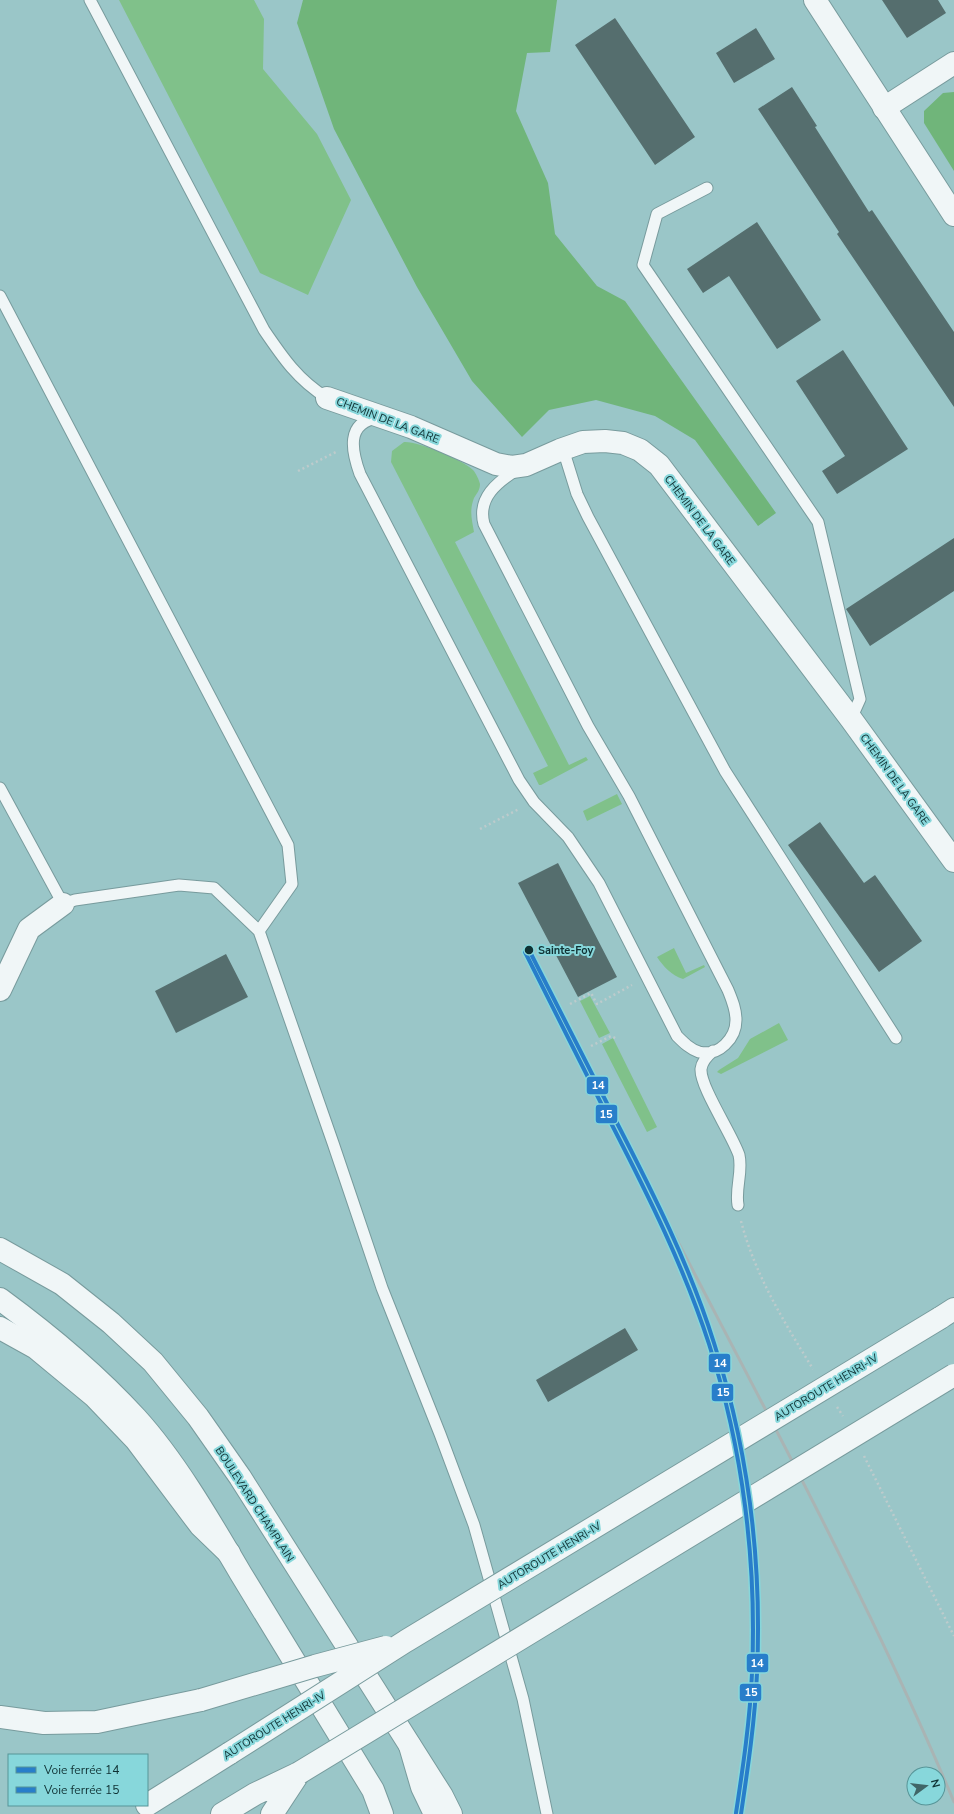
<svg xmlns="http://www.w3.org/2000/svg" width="954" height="1814" viewBox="0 0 954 1814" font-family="'Nunito Sans',sans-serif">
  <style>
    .green { fill: #80c18a }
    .forest { fill: #70b57a }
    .building { fill: #556e6e }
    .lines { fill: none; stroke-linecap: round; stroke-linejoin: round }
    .service-casing { stroke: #789b9d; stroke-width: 13 }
    .minor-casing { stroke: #789b9d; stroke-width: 24 }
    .tertiary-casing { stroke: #789b9d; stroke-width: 24 }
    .primary-casing { stroke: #789b9d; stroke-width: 24 }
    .motorway-casing { stroke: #789b9d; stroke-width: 24 }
    .path { stroke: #bdcbcc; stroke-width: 2.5; stroke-dasharray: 2 3; stroke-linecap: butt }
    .service { stroke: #f0f6f7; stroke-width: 11 }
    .minor { stroke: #f0f6f7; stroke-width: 22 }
    .tertiary { stroke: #f0f6f7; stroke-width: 22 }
    .primary { stroke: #f0f6f7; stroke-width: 22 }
    .motorway { stroke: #f0f6f7; stroke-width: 22 }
    .rail { stroke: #a9b4b4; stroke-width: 3 }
    .motorway-bridge-casing { stroke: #789b9d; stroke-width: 24; stroke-linecap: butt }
    .motorway-bridge { stroke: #f0f6f7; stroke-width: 22 }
    .rail-1-casing { stroke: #87d7db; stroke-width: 7 }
    .rail-2-casing { stroke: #87d7db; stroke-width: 7 }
    .rail-1 { stroke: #287eca; stroke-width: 4 }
    .rail-2 { stroke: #287eca; stroke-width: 4 }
    .stop-dot { fill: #0f3133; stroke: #87d7db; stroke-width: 1.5 }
    .labels { text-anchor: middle; stroke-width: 4; stroke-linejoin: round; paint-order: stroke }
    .street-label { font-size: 11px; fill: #0f3133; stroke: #87d7db }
    .stop-label { font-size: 11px; font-weight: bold; fill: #0f3133; stroke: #87d7db; text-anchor: start }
    .line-badge { stroke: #87d7db; stroke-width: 1.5 }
    .badge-label { font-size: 11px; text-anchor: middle; font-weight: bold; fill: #fff }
  </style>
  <rect width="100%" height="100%" fill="#9ac6c8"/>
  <!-- green -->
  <path class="green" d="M119,0h135l10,19 -1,50 54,65 34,66 -43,95 -48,-22z
    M404,442c14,-1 59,18 69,28 3,3 6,10 7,14 0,6 -3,9 -6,14 -5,13 -2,22 0,34l-19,10 114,223 17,-8 2,3 -47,25h-2l-6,-12 15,-7 -157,-304 1,-11z
    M617,794l5,10 -35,17 -4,-10z
    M674,948l12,25 18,-8 1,2 -22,12c-11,-3 -20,-13 -26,-22z
    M590,996l20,37 -11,5 -19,-37z
    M779,1023l9,17 -67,34 -4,-2 2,-2 19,-12 12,-19z
    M613,1038l44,89 -10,5 -45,-88z"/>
  <!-- forest -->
  <path class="forest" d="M303,0h254l-7,52 -23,1 -11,58 32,72 7,51 42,52 28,15 151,212 -18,13 -63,-86 -40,-24 -59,-16 -47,10 -27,27 -50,-56 -55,-94 -83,-158 -37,-106z
    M954,92v79l-30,-48v-12l19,-18z"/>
  <!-- building -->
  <path class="building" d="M882,0h56l8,13 -39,25z
    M615,18l80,119 -40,28 -80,-120z
    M756,28l19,31 -41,24 -18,-30z
    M792,87l25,39 -2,1 54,85 3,-2 82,122v75l-117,-173 2,-2 -81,-123z
    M757,222l64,98 -44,29 -48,-73 -26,17 -16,-24z
    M843,350l65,99 -71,45 -15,-23 23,-15 -49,-75z
    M954,538v53l-84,55 -24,-37z
    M820,822l44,61 11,-8 47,66 -43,31 -91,-127z
    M558,863l59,114 -39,20 -60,-114z
    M226,954l22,43 -72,36 -21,-42z
    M625,1328l13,22 -90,52 -12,-22z"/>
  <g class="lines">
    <!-- service casing -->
    <g class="service-casing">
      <path id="service" d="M90,0l174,330c19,28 34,50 63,68
        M707,188l-50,26 -14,51 175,257 42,177 -9,20
        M0,296l288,549 4,39 -33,47
        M378,418c-33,4 -26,34 -18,56l159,306 15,22 34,35 31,46 78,153c7,7 13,13 22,16 20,5 37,-14 37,-32 0,-11 -4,-20 -8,-30l-99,-194 -41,-70 -104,-202c-7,-26 13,-42 34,-55
        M563,449l14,45 11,23 137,254 171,267
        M0,788l63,116 12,-4 104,-15 35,3 45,43 74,212 49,145 58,146 34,91 49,174 24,115
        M713,1051c-6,5 -11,10 -12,18 -1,18 31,65 38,86 4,17 -4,33 -1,50"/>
    </g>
    <!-- minor casing -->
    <g class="minor-casing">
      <path id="minor" d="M884,108l70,-45
        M327,398l84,29 85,37 16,3 14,-2 34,-15 23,-8 22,-1 18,2 17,7 19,15 192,254 103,142
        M0,990l29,-61 34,-25"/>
    </g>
    <!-- tertiary casing -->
    <g class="tertiary-casing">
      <path id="tertiary" d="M815,0l139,215"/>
    </g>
    <!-- primary casing -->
    <g class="primary-casing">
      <path id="primary" d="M0,1249l62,35 49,39 42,39 45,55 42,60 202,319 9,18
        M0,1299c49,36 95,74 136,119 40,44 75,105 105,156 44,72 88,144 132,216l9,24"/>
    </g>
    <!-- motorway casing -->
    <g class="motorway-casing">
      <path id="motorway" d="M940,1318l14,-9
        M0,1328l36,20 58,48 42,44 64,85 29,28
        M0,1717l44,6 53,-1 104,-22
        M410,1746l12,41 13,27
        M147,1805l83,-52
        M222,1814l33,-20 44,-21
        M272,1814l27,-41"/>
    </g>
    <!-- path -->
    <path class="path" d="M298,471l38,-19
      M480,829l39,-20
      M570,1004l21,-11 6,11 35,-19
      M591,1046l20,-10 6,3
      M741,1221c14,54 43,101 72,148
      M837,1407l6,9
      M864,1456l90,180"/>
    <!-- service -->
    <use href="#service" class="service"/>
    <!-- minor -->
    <use href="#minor" class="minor"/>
    <!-- tertiary -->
    <use href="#tertiary" class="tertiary"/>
    <!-- primary -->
    <use href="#primary" class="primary"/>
    <!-- motorway -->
    <use href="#motorway" class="motorway"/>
    <!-- rail -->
    <path class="rail" d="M648,1184c105,204 217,406 306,618"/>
    <!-- motorway-bridge casing -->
    <g class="motorway-bridge-casing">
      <path id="motorway-bridge" d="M201,1700l114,-34 71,-19
        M230,1753l176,-112 534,-323
        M299,1773l655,-398"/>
    </g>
    <!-- motorway-bridge -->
    <use href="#motorway-bridge" class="motorway-bridge"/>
    <!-- rail-1 casing -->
    <g class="rail-1-casing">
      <path id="rail-1" d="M529,950c29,57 58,114 87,171 37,72 74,145 98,222 34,106 48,219 43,330 -2,47 -9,94 -16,141"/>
    </g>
    <!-- rail-2 casing -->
    <g class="rail-2-casing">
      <path id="rail-2" d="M525,952c29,57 57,114 86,171 37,72 73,144 98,221 34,105 48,219 43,329 -2,47 -9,94 -16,140"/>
    </g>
    <!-- rail-1 -->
    <use href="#rail-1" class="rail-1"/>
    <!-- rail-2 -->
    <use href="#rail-2" class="rail-2"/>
  </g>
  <!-- markers -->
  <circle class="stop-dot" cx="529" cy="950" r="5"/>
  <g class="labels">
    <!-- street labels -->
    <g class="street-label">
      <text transform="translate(388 420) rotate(21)" y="4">CHEMIN DE LA GARE</text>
      <text transform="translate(700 520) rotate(53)" y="4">CHEMIN DE LA GARE</text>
      <text transform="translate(895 779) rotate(54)" y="4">CHEMIN DE LA GARE</text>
      <text transform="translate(826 1387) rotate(-31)" y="4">AUTOROUTE HENRI-IV</text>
      <text transform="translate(255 1504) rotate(57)" y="4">BOULEVARD CHAMPLAIN</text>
      <text transform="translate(549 1555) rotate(-31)" y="4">AUTOROUTE HENRI-IV</text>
      <text transform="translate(274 1725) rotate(-32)" y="4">AUTOROUTE HENRI-IV</text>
    </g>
    <!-- stop labels -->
    <g class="stop-label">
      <text x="538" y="954">Sainte-Foy</text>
    </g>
  </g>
  <g class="line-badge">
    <rect x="586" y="1076" width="23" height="19" rx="4" fill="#287eca"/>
    <rect x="595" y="1104" width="23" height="20" rx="4" fill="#287eca"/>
    <rect x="708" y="1353" width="23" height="20" rx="4" fill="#287eca"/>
    <rect x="711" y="1383" width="23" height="19" rx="4" fill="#287eca"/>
    <rect x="746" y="1653" width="23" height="20" rx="4" fill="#287eca"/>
    <rect x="739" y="1683" width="23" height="19" rx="4" fill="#287eca"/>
  </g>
  <g class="badge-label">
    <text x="598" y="1089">14</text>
    <text x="606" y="1118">15</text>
    <text x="720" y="1367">14</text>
    <text x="723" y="1396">15</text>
    <text x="757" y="1667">14</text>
    <text x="751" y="1696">15</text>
  </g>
  <!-- legend -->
  <rect x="8" y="1754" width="140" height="52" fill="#87d7db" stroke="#579598"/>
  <rect x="16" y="1767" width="20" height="6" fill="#287eca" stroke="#579598"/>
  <text x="44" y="1774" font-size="12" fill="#0f3133">Voie ferrée 14</text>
  <rect x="16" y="1787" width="20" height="6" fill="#287eca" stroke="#579598"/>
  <text x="44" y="1794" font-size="12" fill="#0f3133">Voie ferrée 15</text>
  <!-- north arrow -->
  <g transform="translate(926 1786) rotate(75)"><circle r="19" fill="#87d7db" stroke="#579598"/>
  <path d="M0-3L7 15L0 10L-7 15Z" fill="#406567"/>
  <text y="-6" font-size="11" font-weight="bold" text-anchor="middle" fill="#0f3133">N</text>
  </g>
</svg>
